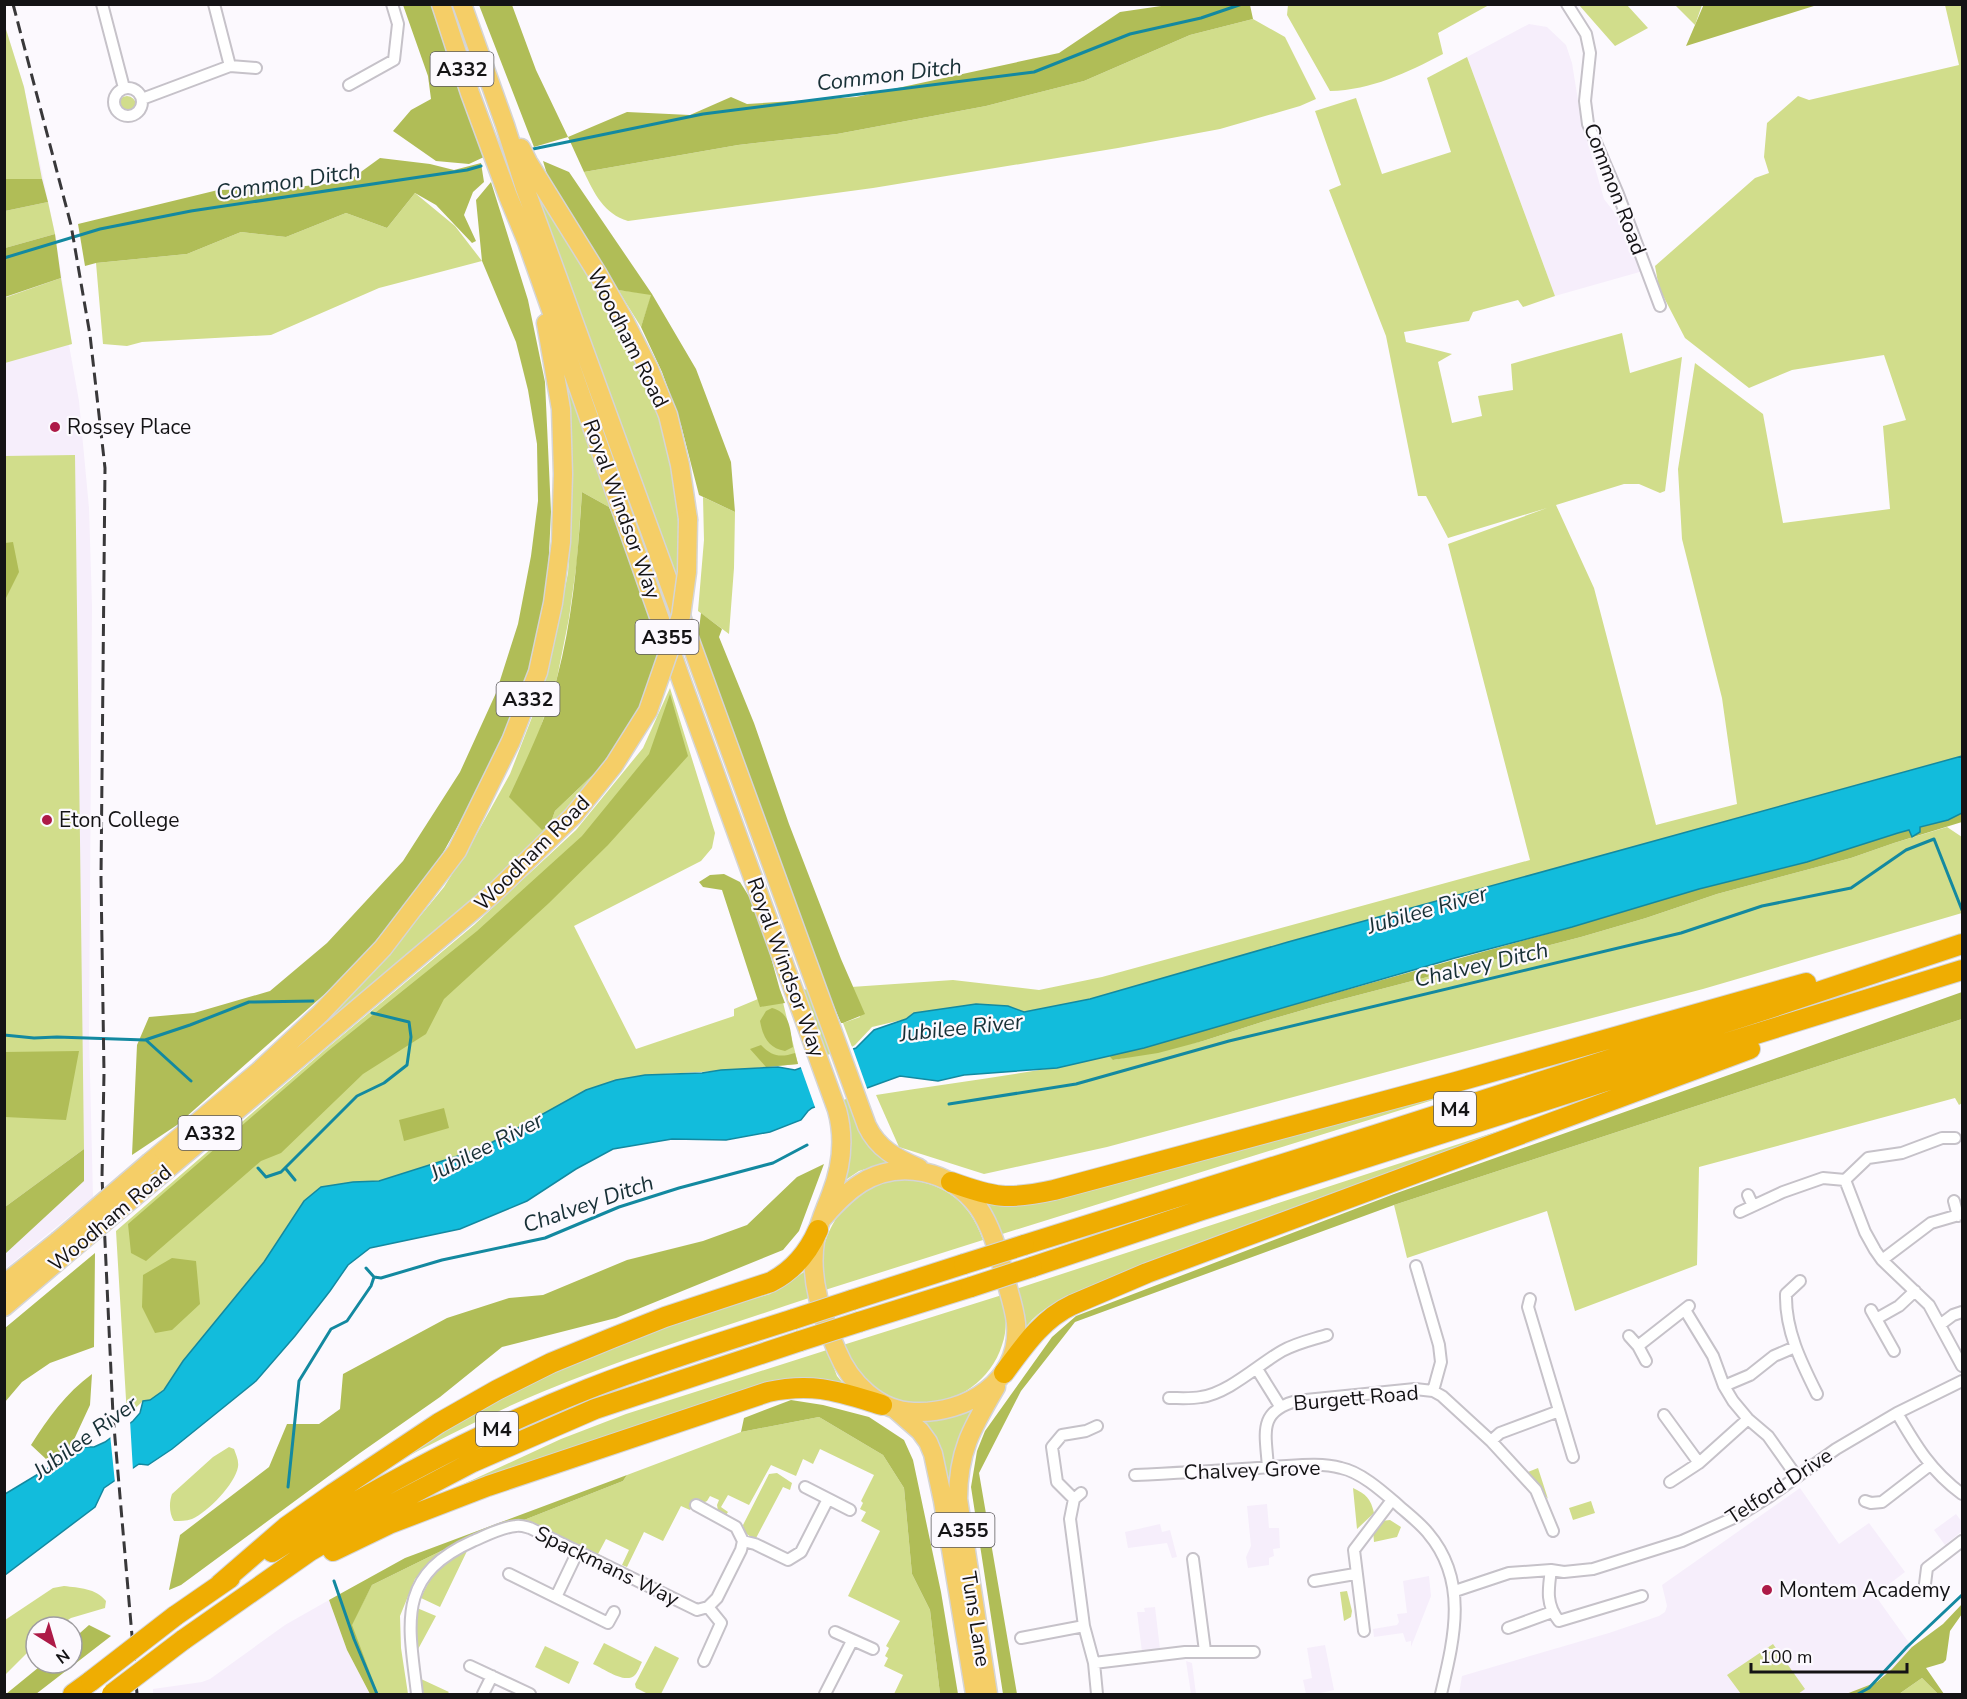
<svg xmlns="http://www.w3.org/2000/svg" width="1967" height="1699" viewBox="0 0 1967 1699" font-family="'Nunito Sans',sans-serif">
  <style>
    .built { fill: #f6eefb }
    .green { fill: #d1dd8b }
    .forest { fill: #b0bd57 }
    .water { fill: #12bcdc; stroke: #1389a0; stroke-width: 1.5 }
    .pier { fill: #fcf9fe }
    .lines { fill: none; stroke-linecap: round; stroke-linejoin: round }
    .stream { stroke: #1389a0; stroke-width: 3 }
    .street-casing { stroke: #c6c2c9; stroke-width: 14 }
    .primary-casing { stroke: #d5d5d5; stroke-width: 21 }
    .highway-casing { stroke: #d5d5d5; stroke-width: 22 }
    .street { stroke: #fff; stroke-width: 10 }
    .primary { stroke: #f5ce67; stroke-width: 18 }
    .highway { stroke: #efad02; stroke-width: 20 }
    .rail { stroke: #39383a; stroke-width: 3; stroke-dasharray: 12 6; stroke-linecap: butt }
    .primary-bridge-casing { stroke: #d5d5d5; stroke-width: 21; stroke-linecap: butt }
    .highway-bridge-casing { stroke: #d5d5d5; stroke-width: 22; stroke-linecap: butt }
    .primary-bridge { stroke: #f5ce67; stroke-width: 18 }
    .highway-bridge { stroke: #efad02; stroke-width: 20 }
    .poi-dot { fill: #ad1a47; stroke: #fcf9fe; stroke-width: 2 }
    .labels { text-anchor: middle; stroke-width: 4.5; stroke-linejoin: round; paint-order: stroke }
    .shield { fill: #fcf9fe; stroke: #5a585b; stroke-width: 1.5 }
    .shield-label { font-size: 20px; font-weight: bold; fill: #141315 }
    .street-label { font-size: 21px; fill: #141315; stroke: #fcf9fe }
    .poi-label { font-size: 21px; fill: #141315; stroke: #fcf9fe; text-anchor: start }
    .water-label { font-size: 22px; font-style: italic; fill: #183036; stroke: #fcf9fe }
  </style>
  <rect width="100%" height="100%" fill="#fcf9fe"/>
  <!-- built -->
  <path class="built" d="M4,23l20,64 31,147 17,110 -3,1 10,56 10,107 3,98 -3,428 4,163 -88,72z
    M1529,24l18,3 19,18 6,18 9,56 23,80 17,22 22,50 -88,25 -88,-239z
    M1800,1488l39,56 30,-21 36,49 -30,23 37,52 -20,22 -15,13 -31,12h-387l3,-18 147,-43 50,-17 6,-4 2,-6 -5,-21z
    M1267,1504l2,24h10l1,20 -7,1 1,7 -5,2v7l-21,3 -2,-11 5,-11 -4,-40z
    M1956,1514l6,8v9l-17,14 -11,-15z
    M1160,1524l2,8 8,-2 7,27 -5,1 -5,-15 -39,5 -3,-16z
    M1429,1576l2,20 -20,51v-6l-5,1 -3,-9 -29,4 -1,-8 24,-4 2,-3 -2,-8 10,-1 -4,-32z
    M329,1600l18,50 23,44h-217v-5l49,-7 8,-3 75,-54z
    M1155,1607l5,42 -18,3 -5,-40h8l-1,-4z
    M1325,1645l9,45 -18,4h-10l-3,-14 9,-2 -5,-30z
    M1186,1661l6,2 4,31h-5z"/>
  <!-- green -->
  <path class="green" d="M1288,5v-1l201,1 -51,28 5,21c-37,19 -71,36 -113,37l-43,-76z
    M1579,5h48l21,23 -33,18z
    M1675,5h27l-7,20z
    M1945,5h17v751l-674,186 -198,57 -66,13 -16,-6 -94,7 -8,6 -34,8 -17,18 -3,2 -9,-24 17,-6 -9,-30 102,-7 86,10 63,-13 428,-117 -82,-316 99,-36 -99,30 -22,-42h-8l-32,-160 -57,-146 12,-5 -26,-74 41,-13 26,76 69,-22 -24,-74 40,-21 88,239 -32,11 -5,-7 -45,12 -4,9 -65,11 2,10 46,12 -14,8 14,61 30,-7 -4,-20 35,-6 -2,-26 111,-31 8,40 52,-16 -17,134 -5,2 -21,-9h-15l-68,21 38,83 62,237 81,-21 -15,-106 -40,-159 -4,-70 17,-106 68,51 20,109 107,-14 -7,-83 23,-6 -22,-65 -92,15 -43,18 -64,-50 -26,-50 -4,-22 100,-88 14,-5 -5,-16 3,-34 31,-27 11,4 150,-35z
    M1253,19l32,18 31,62 -16,7 -80,23 -102,19 -245,40 -245,33c-24,-7 -34,-28 -44,-49l154,-27 99,-11 149,-28 98,-25 106,-46z
    M4,23l20,64 18,92h-37z
    M118 105a9 9 0 1 1 18 0a9 9 0 1 1-18 0Z
    M415,193l40,33 27,35 -103,27 -108,47 -129,7 -15,4 -24,-2 -7,-81 91,-9 54,-22 45,5 60,-24 41,15z
    M535,195l26,33 76,123 45,132 -1,106 -17,-34z
    M48,202l7,32 -50,14v-37z
    M61,278l11,66 -67,19 -1,-65z
    M618,290l34,4 -11,33z
    M560,350l54,154 -5,3 -27,-15 -5,69 -8,57 -12,60 -18,54 11,93 5,-14 69,-66 -102,118 -261,220 98,-96 48,-55 37,-45 31,-50 35,-63 26,-67 17,-59 15,-75 4,-59 -1,-46z
    M75,455l9,694 -79,58 -1,-751z
    M703,497l32,15 -1,56 -5,66 -31,-23 6,-71z
    M670,688l45,145 -3,15 -11,13 -127,65 62,123 98,-33v-7l46,-19 18,74 -61,6 -92,5 -59,15 -106,59 -101,32 -26,1 -49,19 -40,61 -81,99 -19,29 -14,10 -7,1 -16,15 -11,-185 210,-182 148,-124 102,-95 67,-82z
    M1947,827l15,10v76l-259,76 -279,73 -317,85 -123,27 -85,-27 -23,-52c77,-13 156,-21 233,-39l5,4 89,-19 62,-20 59,-17 257,-67 65,-19 71,-24 134,-36 43,-15z
    M802,989l7,1 41,118 11,26 7,11 21,17 -30,9 -18,12 4,-16z
    M1962,1019v84l-3,2 -4,-7 -256,69 -2,98 -122,46 -28,-100 -140,47 -13,-53z
    M1542,1066l-543,169 -16,-36z
    M1572,1107l-503,189c-20,9 -34,18 -47,36l-6,-43z
    M897,1179c43,1 72,20 86,61l-158,50c-1,-8 -3,-16 -3,-23 -2,-30 19,-63 44,-78 10,-5 20,-8 31,-10z
    M804,1272l5,26c-89,30 -180,58 -267,94 -53,22 -103,48 -153,74l107,-70 173,-72 101,-30z
    M1002,1295c4,17 6,33 0,50 -15,49 -74,74 -118,48 -12,-7 -24,-15 -31,-27 -4,-6 -7,-14 -10,-21z
    M827,1350l10,26 10,12 -26,-7 -366,109v-2l106,-49 65,-25z
    M975,1407l-28,91 -27,-77c20,-1 37,-4 55,-14z
    M819,1417l64,38 21,33 8,86 18,36 10,84h-46l9,-19 -19,-9 4,-8 -3,-2 4,-8 -3,-2 14,-25 -52,-25 32,-65 -19,-10 5,-9 -6,-3 3,-6 -2,-2 13,-26 -54,-26 -7,15 -10,-5 -7,17 -25,-11 -22,40 -21,-10 -7,12 7,5 -2,3 -8,-4 -1,-6 2,-5 -9,-4 -3,5 -4,2 -7,-4 -6,11 -9,-4 -18,35 -19,-9 -17,35 -5,-2 7,-15 -23,-11 -8,15 8,4 -2,3 -80,-41 99,-39 4,-6 114,-43z
    M229,1447l5,2c2,6 5,11 4,18 -3,17 -30,45 -46,52 -6,2 -12,2 -18,2 -5,-7 -5,-19 -2,-27l41,-37z
    M1538,1468l10,31 -20,-27z
    M777,1473l15,10 -2,7 -7,-3 -28,53 -11,-8 -1,-7 26,-51z
    M1353,1488c13,6 18,11 21,25l-17,16z
    M1591,1501l4,12 -22,7 -4,-12z
    M1390,1520l11,7 -4,10 -23,5 -1,-12 8,-9z
    M468,1549l-28,58 -19,-9c10,-23 23,-39 47,-49z
    M441,1551l-26,28 -15,37 1,32 7,46h-30l-27,-69 21,-40z
    M64,1586c15,2 32,2 42,15l-1,7 -34,10 -14,9h-21v17l-31,31v-55l48,-32z
    M1347,1591l5,20 -1,6 -7,4 -4,-29z
    M417,1608l19,8 -20,37 -3,-22z
    M604,1643l38,19c-2,4 -4,10 -7,13 -10,10 -32,-7 -42,-11z
    M1773,1644l32,45 -7,5h-57l-14,-19z
    M545,1646l34,16 -10,22 -34,-17z
    M655,1646l24,12 -18,36h-13l-12,-6 -1,-4z
    M1922,1678l16,16h-39z
    M421,1679l28,13 -2,2h-24z"/>
  <!-- forest -->
  <path class="forest" d="M1704,4h113v1l-131,41z
    M403,5h28l53,152 -15,7 -33,-3 -43,-30 18,-21 20,-11 -3,-23z
    M1168,5h82l3,14 -63,16 -106,46 -98,25 -149,28 -99,11 -154,27 -16,-35 -34,10 -55,-142h33l24,65 32,67 59,-25 63,3 41,-18 16,7 109,-7 203,-44 61,-41z
    M380,158l50,6 24,6 27,-7 3,19 -11,10 -9,23 12,26 -4,2 -36,-38 -21,-12 -28,35 -41,-15 -60,24 -45,-5 -54,22 -91,9 -11,3 -7,-42 140,-34 56,-1 73,-7z
    M543,161l26,11 83,122 44,75 35,93 4,50 -36,-17 -18,-70 -19,-53 -21,-45 10,-32 -33,-5 -68,-106z
    M5,179h37l6,23 -43,9z
    M491,182l37,118 17,82 6,130 -5,106 -42,125 -70,126 -81,100 -176,156 -45,30 5,-110 12,-28 45,-4 76,-22 57,-48 76,-82 57,-89 36,-79 22,-69 13,-68 7,-55 -1,-57 -9,-54 -12,-48 -34,-81 -6,-61z
    M55,234l6,44 -56,19v-49z
    M582,492l27,15 23,52 33,90 -41,96 -69,66 -5,14 -8,5 -33,-33c18,-39 37,-77 48,-119 16,-60 21,-124 25,-186z
    M13,542l6,30 -14,28v-57z
    M701,613l21,16 -3,8 35,86 35,101 52,135 24,55 -22,9h-2l-25,-59 -118,-327z
    M670,694l18,62 -80,89 -59,58 -105,96 -18,35 -63,40 -82,79 -20,8 -115,100 -15,-8 -3,-29 200,-173 149,-120 105,-95 67,-82z
    M1962,813v9l-68,21 -43,15 -134,36 -71,24 -65,19 -257,67 -59,17 -62,20 -45,12 -45,7 -4,-4 463,-129 127,-38 108,-27 91,-29 11,-3 3,6 8,-9 28,-7z
    M724,874l16,8 18,29 22,79 5,13 -25,4 -38,-117 -19,-3 -4,-5 11,-7z
    M1962,992v27l-568,186 -319,117 -54,69 -42,82 38,221h-14l-32,-207 6,-36 8,-20 67,-94 24,-21 318,-122z
    M772,1008c19,5 18,22 21,39l-8,4c-17,-3 -22,-14 -25,-30l6,-10z
    M761,1045c10,11 19,13 34,8l3,11 -32,3 -16,-18z
    M79,1051l-13,69 -61,-3v-65z
    M444,1108l5,20 -45,13 -5,-21z
    M84,1149v32l-79,73v-47z
    M824,1164l-25,67 -16,19 -167,68 -114,29 -62,50 -80,56 -179,132 -12,5 11,-55 89,-68 18,-43h32l21,-15 3,-35 104,-56 62,-20 34,-3 84,-35 76,-19 44,-16 50,-48z
    M95,1253l-1,94 -44,16 -28,19 -17,20v-74z
    M172,1258l24,3 4,43 -28,26 -17,3 -13,-26 1,-32z
    M92,1374l-2,31 -19,41 -25,13 -15,-14c17,-27 35,-52 61,-71z
    M791,1400l32,5 46,12 35,23 9,20 28,132 17,102h-18l-10,-84 -18,-36 -8,-86 -21,-33 -64,-38 -78,15 3,-14z
    M627,1475l-4,6 -99,39 -37,11 -46,20 -69,34 -20,40 26,69h-8l-23,-44 -18,-50 76,-42z
    M1962,1604v10l-12,17 -4,29 -3,3 -17,5 18,26h-6l-16,-16 -23,16h-53l31,-12 15,-13 20,-22 31,-23z
    M89,1625l22,11 -75,58h-30l38,-31h28v-23z"/>
  <!-- water -->
  <path class="water" d="M1962,756v57l-14,7 -28,7v5l-8,5 -3,-7 -11,3 -91,29 -108,27 -127,38 -117,31 -311,90 -87,20 -93,7 -26,6 -38,-5 -88,32 -4,3 -7,9 -31,12 -44,8 -54,-1 -59,10 -37,20 -49,32 -67,28 -90,19 -22,17 -18,26 -35,45 -39,45 -84,68 -24,16 -9,-1 -35,24 -9,19 -90,68v-81l78,-47h11l11,-5 28,-21 7,-8 3,-12 7,-1 14,-10 19,-29 81,-99 40,-61 17,-14 32,-5 26,-1 101,-32 106,-59 30,-10 29,-5 57,-2 19,-3 57,-3 17,3 61,-22 18,-18 32,-11 8,-6 62,-9 32,2 16,6 66,-13 198,-57z"/>
  <!-- pier -->
  <path class="pier" d="M852,1046l16,45 -52,19 -16,-45z
    M130,1420l3,51 -18,12 -5,-49z"/>
  <g class="lines">
    <!-- stream -->
    <path class="stream" d="M533,149l170,-35 331,-42 96,-38 71,-16 41,-14
      M4,258l96,-29 91,-18 276,-41 14,-4
      M4,1035l30,3 23,-1 88,3 45,-15 59,-23 64,-1
      M146,1040l45,41
      M949,1104l127,-20 153,-43 452,-108 81,-27 89,-18 55,-38 28,-11 28,71
      M258,1168l8,9 15,-5 76,-76 27,-13 23,-18 4,-28 -2,-15 -37,-9
      M286,1169l9,11
      M366,1268l8,9
      M374,1277l7,1 61,-18 103,-22 74,-31 60,-19 94,-25 34,-18
      M288,1487l11,-106 32,-52 16,-8 24,-35 3,-9
      M334,1581l20,58 23,55
      M1858,1694l11,-6 38,-41 55,-52"/>
    <!-- street casing -->
    <g class="street-casing">
      <path id="street" d="M102,4l22,84
        M214,4l16,62
        M1567,4l19,30 4,19 -5,48 3,23 30,70 42,112
        M349,85l45,-25 4,-36 -6,-20
        M114 102a14 14 0 1 1 28 0a14 14 0 1 1-28 0Z
        M142,99l88,-33 26,2
        M1845,1180l23,-22 34,-5 40,-15h13
        M1748,1195l5,11
        M1954,1201l4,15
        M1740,1212l43,-20 40,-14 22,2 20,52 10,18 7,10 47,45 33,61
        M1882,1260l49,-37 31,-9
        M1416,1266l23,79 2,17 -8,29
        M1800,1281l-14,13c-1,36 15,68 31,100
        M1530,1299l-2,8 45,150
        M1685,1310l28,46 11,30 9,15 15,18 20,17 29,41
        M1871,1310l23,41
        M1876,1319l23,-13 16,-15
        M1941,1324l12,-9 9,-3
        M1629,1336l9,10 8,15
        M1638,1346l51,-40
        M1257,1369l23,37
        M1724,1386l26,-11 24,-19 21,-9
        M1169,1398c10,0 22,1 32,-1 28,-4 58,-33 81,-46 14,-8 29,-11 45,-16
        M1897,1413c19,33 34,58 65,81
        M1664,1415l35,48
        M1491,1441l9,-8 59,-22
        M1268,1468c-2,-34 -11,-56 28,-67l119,-12 18,2 9,5 49,45 45,49 17,41
        M1135,1475c46,-2 92,-5 137,-8 22,-1 48,-5 69,1 20,4 42,24 57,37 10,9 22,18 30,28 41,48 26,106 13,161
        M1670,1482l29,-19 49,-44
        M805,1487l45,23
        M1081,1493l-7,6 -4,20 14,107 10,37 3,31
        M1074,1499l-17,-17 -5,-35 10,-12 24,-4 11,-5
        M1865,1501l6,2 11,-1 48,-37
        M743,1541l12,3 33,16 13,-8 27,-53
        M1193,1559l12,92
        M1551,1570c-3,20 -5,35 8,51l83,-25
        M509,1574l99,49 6,-11
        M1314,1581l41,-7
        M1925,1584l2,-16 35,-27
        M1455,1591l54,-18 42,-3 13,2 29,-3 89,-28 56,-25 32,-20 66,-47 61,-36 65,-32
        M556,1597l22,-46
        M1508,1628l44,-16
        M1364,1631l-10,-81 38,-50
        M835,1632l38,17
        M1021,1638l63,-12
        M704,1661l17,-38 -13,-16
        M1094,1663l91,-11h69
        M470,1666l60,28
        M417,1694c-8,-70 -22,-118 56,-153 12,-5 29,-14 43,-15 5,-1 10,1 14,2l167,82 11,-3 9,-9 24,-48 2,-9 -7,-14 -40,-22
        M483,1694l9,-18
        M825,1694l27,-53"/>
    </g>
    <!-- primary casing -->
    <g class="primary-casing">
      <path id="primary" d="M441,4l29,89 38,103 19,46 155,440 155,428c8,29 5,56 -6,84 -6,16 -13,31 -16,47 -6,38 7,76 22,110 13,32 42,60 77,61 52,2 107,-30 102,-89 -2,-18 -9,-36 -13,-53 -6,-22 -12,-44 -25,-63 -27,-37 -79,-48 -117,-24 -16,10 -28,24 -40,37
        M462,4l43,121 20,63 342,938c11,23 29,32 52,42
        M521,148l7,14 69,111 28,49 24,47 19,46 12,50 8,54
        M150,1162l109,-91 61,-57 63,-66 74,-97 54,-110 27,-69 15,-69 8,-61 2,-68 -2,-65 -15,-86
        M151,1183l343,-290 79,-77 41,-51
        M4,1284l54,-43
        M4,1307l54,-46
        M896,1410l24,21 8,11 5,12 10,47 32,193
        M988,1694l-30,-195c0,-48 14,-71 38,-112"/>
    </g>
    <!-- highway casing -->
    <g class="highway-casing">
      <path id="highway" d="M951,1182c44,16 57,18 103,8l402,-108 350,-99
        M1024,1245l351,-110 389,-125 198,-66
        M1032,1267l170,-57 473,-151 287,-89
        M852,1300l112,-36
        M859,1322l112,-35
        M1004,1373c20,-27 38,-54 68,-68l75,-32 603,-224
        M333,1551l56,-27 99,-38 280,-94c46,-10 71,0 114,13
        M272,1552c101,-63 205,-119 316,-163 67,-26 137,-48 206,-70
        M220,1584l66,-57 48,-34 105,-70 58,-33 54,-27 61,-25 53,-21 106,-35c23,-12 37,-29 47,-52
        M175,1616l55,-38
        M183,1640l127,-89 64,-37 99,-52 122,-53 205,-68
        M73,1694l18,-13"/>
    </g>
    <!-- street -->
    <use href="#street" class="street"/>
    <!-- primary -->
    <use href="#primary" class="primary"/>
    <!-- highway -->
    <use href="#highway" class="highway"/>
    <!-- rail -->
    <path class="rail" d="M13,4l58,221 19,110 15,133 -4,411 3,194 -2,104 11,238 24,279"/>
    <!-- primary-bridge casing -->
    <g class="primary-bridge-casing">
      <path id="primary-bridge" d="M614,765l34,-54 33,-95 6,-44 1,-53
        M58,1241l92,-79
        M58,1261l93,-78"/>
    </g>
    <!-- highway-bridge casing -->
    <g class="highway-bridge-casing">
      <path id="highway-bridge" d="M964,1264l60,-19
        M971,1287l61,-20
        M794,1319l58,-19
        M800,1341l59,-19
        M91,1681l84,-65
        M112,1694l71,-54"/>
    </g>
    <!-- primary-bridge -->
    <use href="#primary-bridge" class="primary-bridge"/>
    <!-- highway-bridge -->
    <use href="#highway-bridge" class="highway-bridge"/>
  </g>
  <!-- markers -->
  <g class="poi-dot">
    <circle cx="55" cy="427" r="6"/>
    <circle cx="47" cy="820" r="6"/>
    <circle cx="1767" cy="1590" r="6"/>
  </g>
  <g class="labels">
    <!-- shield labels -->
    <g class="shield">
      <rect x="430.5" y="52" width="63" height="34" rx="4.5"/>
      <rect x="635.5" y="620" width="63" height="34" rx="4.5"/>
      <rect x="496.5" y="682" width="63" height="34" rx="4.5"/>
      <rect x="1434" y="1092" width="42" height="34" rx="4.5"/>
      <rect x="178.5" y="1116" width="63" height="34" rx="4.5"/>
      <rect x="476" y="1412" width="42" height="34" rx="4.5"/>
      <rect x="931.5" y="1513" width="63" height="34" rx="4.5"/>
    </g>
    <g class="shield-label">
      <text x="462" y="76">A332</text>
      <text x="667" y="644">A355</text>
      <text x="528" y="706">A332</text>
      <text x="1455" y="1116">M4</text>
      <text x="210" y="1140">A332</text>
      <text x="497" y="1436">M4</text>
      <text x="963" y="1537">A355</text>
    </g>
    <!-- street labels -->
    <g class="street-label">
      <text transform="translate(1615 189) rotate(69)" y="7">Common Road</text>
      <text transform="translate(628 338) rotate(63)" y="7">Woodham Road</text>
      <text transform="translate(622 509) rotate(70)" y="7">Royal Windsor Way</text>
      <text transform="translate(532 853) rotate(-45)" y="7">Woodham Road</text>
      <text transform="translate(786 967) rotate(70)" y="7">Royal Windsor Way</text>
      <text transform="translate(110 1218) rotate(-40)" y="7">Woodham Road</text>
      <text transform="translate(1356 1398) rotate(-5)" y="7">Burgett Road</text>
      <text transform="translate(1252 1470) rotate(-2)" y="7">Chalvey Grove</text>
      <text transform="translate(1779 1486) rotate(-33)" y="7">Telford Drive</text>
      <text transform="translate(607 1566) rotate(26)" y="7">Spackmans Way</text>
      <text transform="translate(976 1619) rotate(81)" y="7">Tuns Lane</text>
    </g>
    <!-- poi labels -->
    <g class="poi-label">
      <text x="67" y="434">Rossey Place</text>
      <text x="59" y="827">Eton College</text>
      <text x="1779" y="1597">Montem Academy</text>
    </g>
    <!-- water labels -->
    <g class="water-label">
      <text transform="translate(889 74) rotate(-7)" y="8">Common Ditch</text>
      <text transform="translate(288 181) rotate(-9)" y="8">Common Ditch</text>
      <text transform="translate(1427 909) rotate(-16)" y="8">Jubilee River</text>
      <text transform="translate(1481 964) rotate(-13)" y="8">Chalvey Ditch</text>
      <text transform="translate(961 1027) rotate(-6)" y="8">Jubilee River</text>
      <text transform="translate(486 1146) rotate(-27)" y="8">Jubilee River</text>
      <text transform="translate(588 1203) rotate(-19)" y="8">Chalvey Ditch</text>
      <text transform="translate(85 1437) rotate(-36)" y="8">Jubilee River</text>
    </g>
  </g>
  <!-- border -->
  <rect width="1967" height="1699" fill="none" stroke="#141315" stroke-width="12"/>
  <!-- north arrow -->
  <g transform="translate(54 1645) rotate(143)"><circle r="28" fill="#fcf9fe" stroke="#9f9da1" stroke-width="1.5"/>
  <path d="M0-4.5L10 22L0 15L-10 22Z" fill="#ad1a47"/>
  <text y="-9" font-size="16" font-weight="bold" text-anchor="middle" fill="#141315">N</text>
  </g>
  <!-- scale -->
  <path d="M1751 1663v9h156v-9" fill="none" stroke="#141315" stroke-width="3"/>
  <text x="1760" y="1663" font-size="18" fill="#141315" stroke="#fcf9fe" stroke-width="4.5" paint-order="stroke">100 m</text>
</svg>
